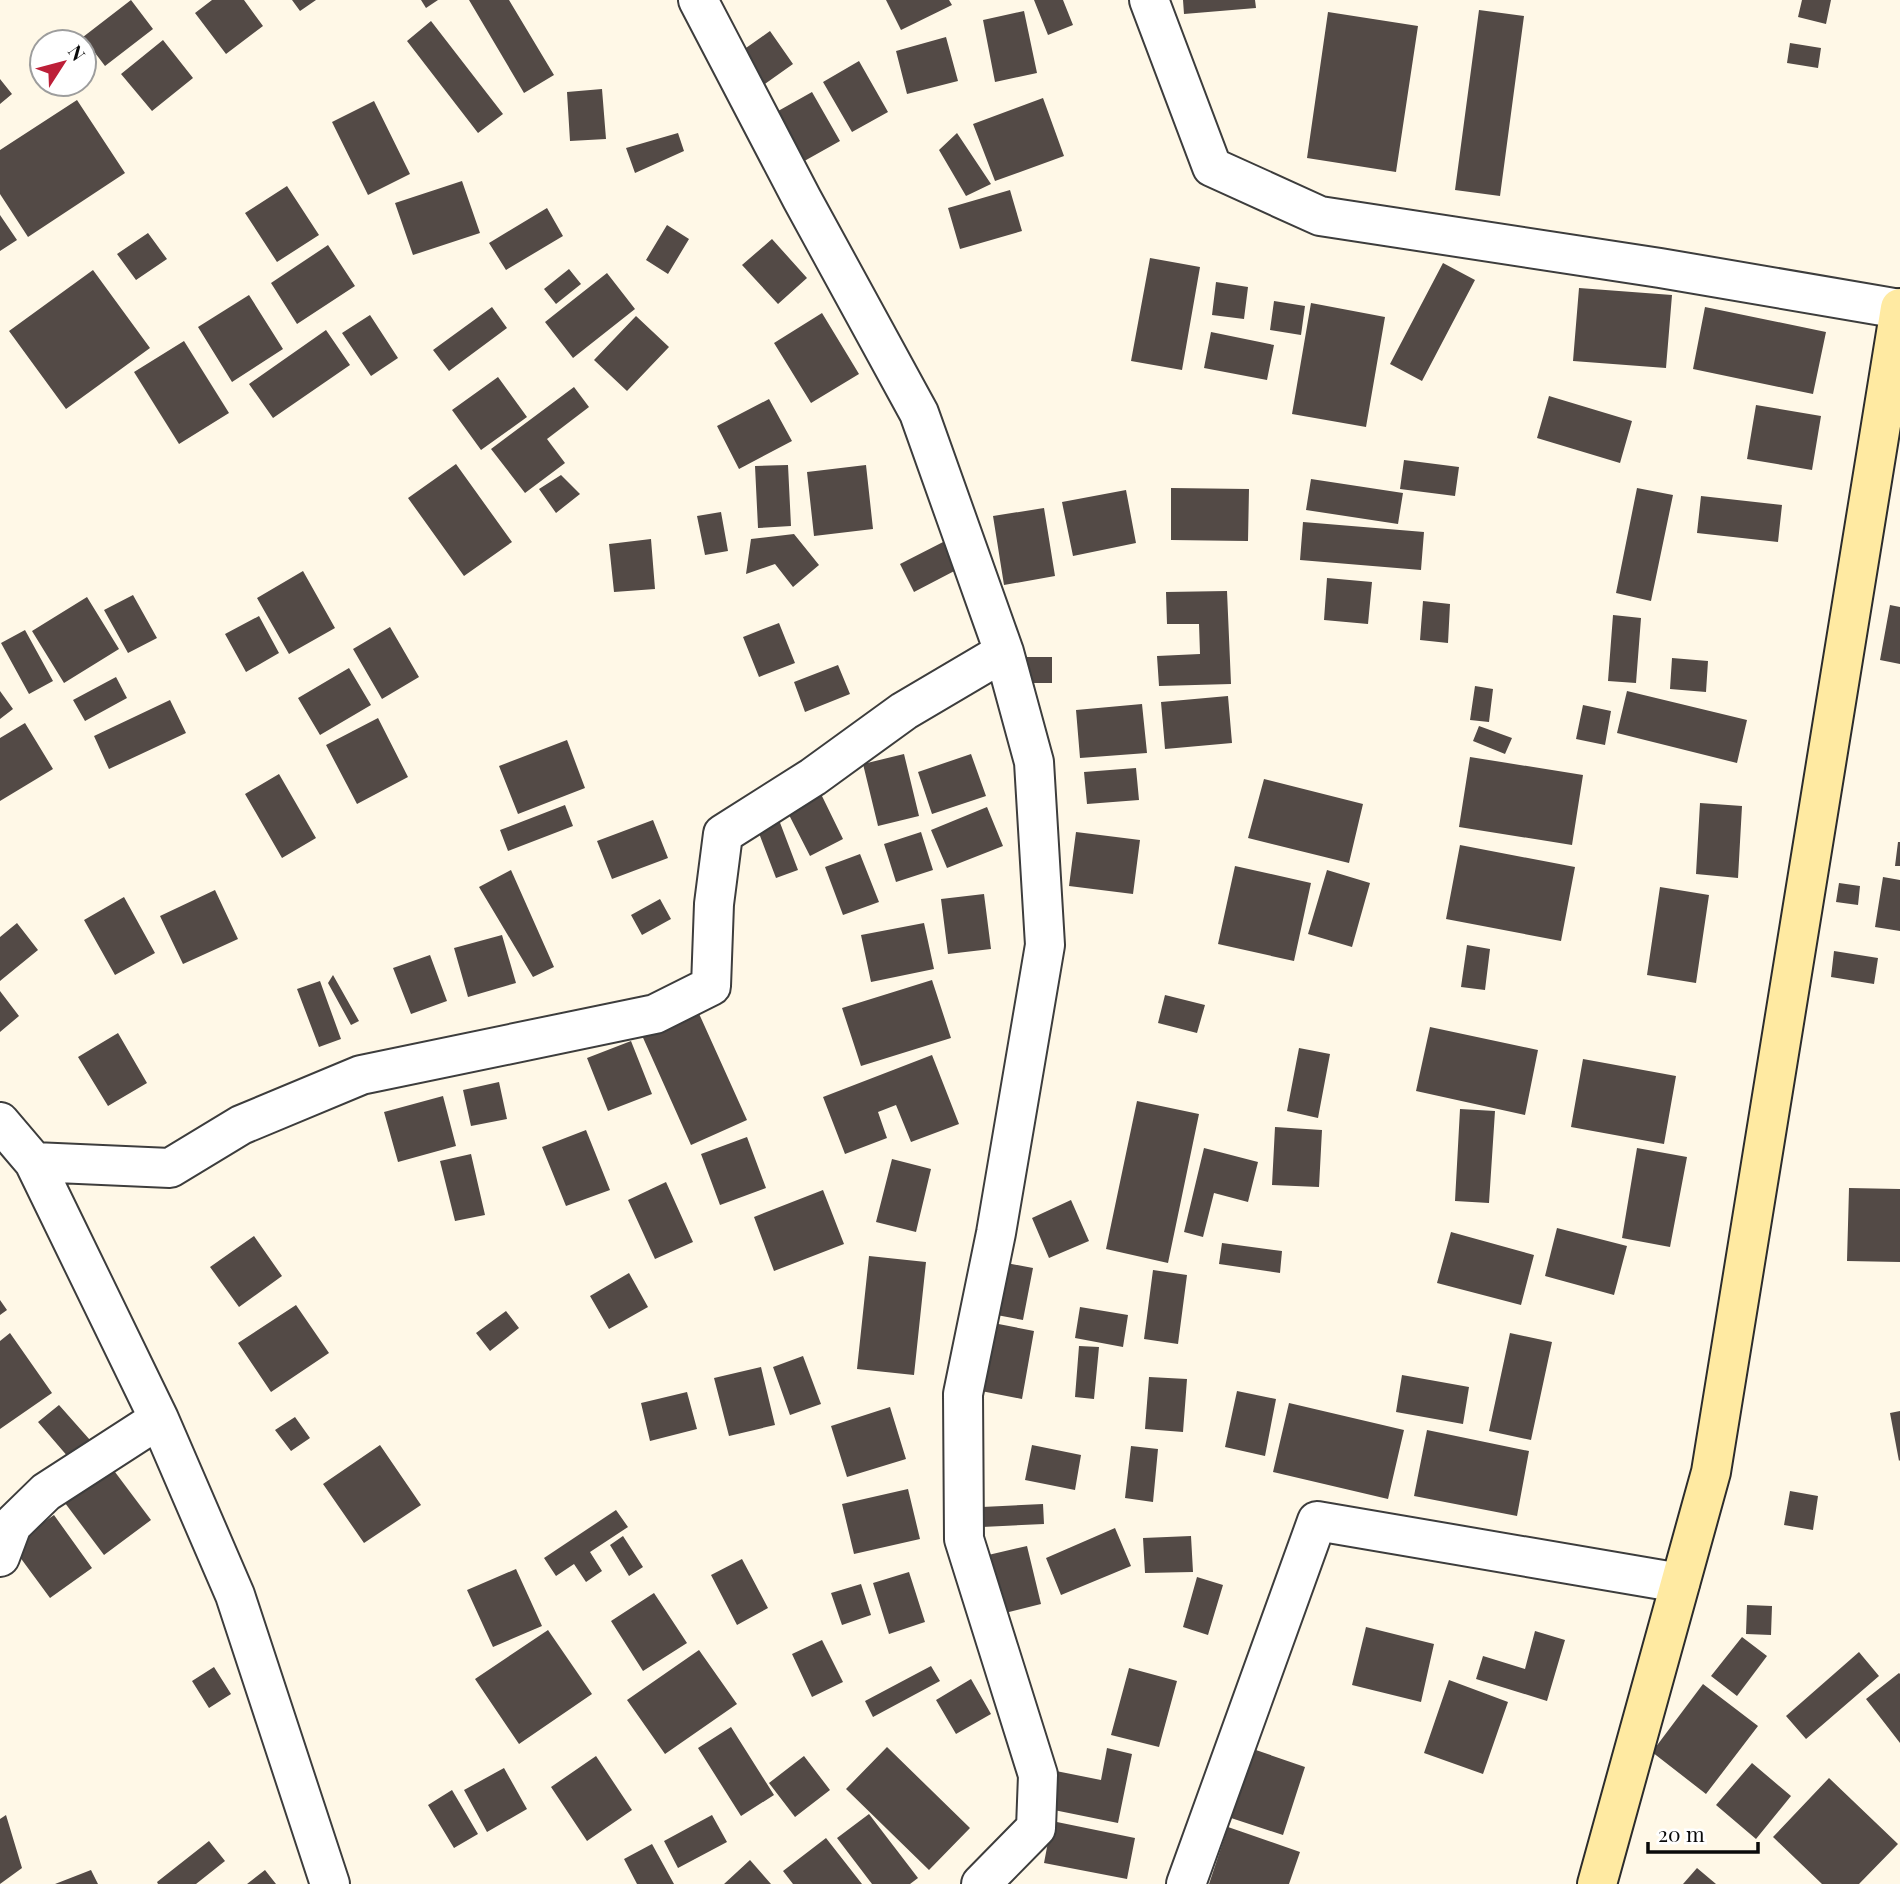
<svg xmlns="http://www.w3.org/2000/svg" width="1900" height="1884" viewBox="0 0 1900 1884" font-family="'Playfair Display',serif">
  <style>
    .building { fill: #534a46 }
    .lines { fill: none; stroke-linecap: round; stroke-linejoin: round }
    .minor-casing { stroke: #3d3d3d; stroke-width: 42 }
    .secondary-casing { stroke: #2c2c2c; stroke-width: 42 }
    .minor { stroke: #fff; stroke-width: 38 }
    .secondary { stroke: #ffeaa2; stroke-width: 38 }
  </style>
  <rect width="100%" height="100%" fill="#fff8e7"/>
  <!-- building -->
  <path class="building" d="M131,0l22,29 -48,37 -22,-29z
    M212,0h32l19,26 -37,28 -31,-41z
    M292,0h24l-16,11z
    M421,0h17l-12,8z
    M469,0h40l45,75 -30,18z
    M886,0h63l3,5 -51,25z
    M1034,0h29l10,25 -25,10z
    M1183,0h72l1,8 -72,6z
    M1802,0h29l-5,24 -28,-7z
    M1479,10l45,6 -24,180 -45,-6z
    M1024,11l13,62 -42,9 -12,-62z
    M1328,12l90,14 -22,146 -89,-14z
    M431,21l72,93 -25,19 -71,-92z
    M770,31l23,33 -34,24 -23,-33z
    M946,37l12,44 -51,13 -11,-43z
    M163,40l30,38 -41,33 -31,-37z
    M1790,43l31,5 -3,20 -31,-5z
    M859,61l29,51 -36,20 -29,-50z
    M0,79l12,15 -12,10z
    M602,89l4,50 -36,2 -3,-49z
    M812,92l28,49 -41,23 -28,-49z
    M1043,98l21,58 -69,25 -22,-57z
    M77,100l48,73 -97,64 -28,-43v-44z
    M374,101l36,73 -42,21 -36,-73z
    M678,133l6,18 -49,22 -9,-25z
    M957,133l34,51 -25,12 -27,-46z
    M462,181l18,52 -67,22 -18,-52z
    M287,186l32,49 -42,27 -32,-49z
    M1010,190l12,41 -62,18 -12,-41z
    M547,208l16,28 -57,34 -17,-27z
    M0,215l17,25 -17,11z
    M667,225l22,14 -21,35 -22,-14z
    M148,233l19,26 -31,21 -19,-26z
    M772,239l35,39 -29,26 -36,-39z
    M328,245l27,41 -58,38 -26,-41z
    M1150,258l50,9 -18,103 -51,-9z
    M1443,263l32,17 -53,101 -32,-17z
    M569,269l12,15 -25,20 -12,-15z
    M93,270l57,78 -84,61 -57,-78z
    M607,273l28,36 -62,49 -28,-36z
    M1216,282l32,5 -4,32 -32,-4z
    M1579,288l93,7 -6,73 -93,-7z
    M249,295l34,54 -51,33 -34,-55z
    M1274,301l31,5 -4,29 -31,-5z
    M1311,303l74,14 -19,110 -74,-13z
    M492,307l15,21 -58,43 -16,-21z
    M1705,307l121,25 -13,62 -120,-25z
    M822,313l37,61 -48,29 -37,-60z
    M370,315l28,43 -27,18 -29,-43z
    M636,316l33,31 -42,44 -33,-31z
    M326,330l24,35 -77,53 -24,-34z
    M1211,332l63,13 -7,35 -63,-12z
    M184,341l45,72 -50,31 -45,-72z
    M498,377l29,40 -46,33 -29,-40z
    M574,387l15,20 -42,32 18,24 -40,30 -34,-44z
    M1549,396l83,25 -12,42 -83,-25z
    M769,399l23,42 -53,28 -22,-43z
    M1756,405l65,11 -9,54 -65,-11z
    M1404,460l55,7 -4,29 -55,-7z
    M456,464l56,78 -48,34 -56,-78z
    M788,465l3,61 -33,2 -3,-62z
    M866,465l7,64 -59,7 -7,-64z
    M561,475l19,19 -24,19 -17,-24z
    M1311,479l92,14 -5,31 -92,-14z
    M1171,488l78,1 -1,52 -77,-1z
    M1637,488l36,7 -22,106 -35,-8z
    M1126,490l10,53 -63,13 -11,-54z
    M1701,496l81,9 -4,37 -81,-9z
    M1044,508l11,68 -51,9 -11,-69z
    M721,512l7,39 -23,4 -8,-39z
    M1303,522l121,10 -3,38 -121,-10z
    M794,534l25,31 -26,22 -18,-23 -29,10 5,-35z
    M651,539l4,50 -41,3 -5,-48z
    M947,540l15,27 -48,25 -14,-28z
    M303,571l32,57 -46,26 -32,-56z
    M1327,578l45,4 -4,42 -44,-4z
    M1227,591l4,93 -72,2 -2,-30 43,-2 -1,-30h-32l-1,-32z
    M133,595l24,43 -29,15 -24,-43z
    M87,597l32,52 -55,34 -32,-52z
    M1423,601l27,3 -2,39 -28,-3z
    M1890,605l10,2v57l-20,-4z
    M1613,615l28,3 -5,65 -28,-2z
    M259,616l20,37 -33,19 -21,-38z
    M779,623l16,40 -36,14 -16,-40z
    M390,627l29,50 -37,22 -29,-50z
    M25,630l28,51 -24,13 -28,-51z
    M1014,657h38v26h-38z
    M1672,658l36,3 -2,31 -36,-3z
    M838,665l12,29 -45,18 -11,-30z
    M349,668l22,37 -51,30 -22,-37z
    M116,677l11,21 -42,23 -12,-21z
    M1475,686l18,3 -4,33 -19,-2z
    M0,691l13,18 -13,10z
    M1627,691l120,29 -10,43 -120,-30z
    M1228,696l4,47 -67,6 -4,-47z
    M170,700l16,33 -77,36 -15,-33z
    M1142,704l5,49 -67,5 -4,-48z
    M1583,705l28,6 -6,34 -29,-6z
    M378,718l30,59 -51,27 -31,-59z
    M25,723l28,46 -53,32v-63z
    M1479,726l33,12 -7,16 -32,-13z
    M567,740l18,48 -67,26 -19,-48z
    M904,754l15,62 -41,10 -15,-62z
    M971,754l15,42 -54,18 -14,-42z
    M1470,757l113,18 -11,70 -113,-18z
    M1136,768l3,32 -52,4 -3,-32z
    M279,774l37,64 -34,20 -37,-64z
    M1264,779l99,25 -14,59 -101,-25z
    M821,794l22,45 -33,17 -23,-45z
    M1700,803l42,3 -4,72 -42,-4z
    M565,805l8,21 -65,25 -8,-21z
    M987,807l16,39 -56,22 -16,-38z
    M653,820l15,38 -56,21 -15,-38z
    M779,820l19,50 -22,8 -19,-50z
    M921,832l12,38 -37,12 -12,-38z
    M1076,832l64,8 -7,54 -64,-8z
    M1898,842h2v24h-5z
    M1460,845l115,22 -14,74 -115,-22z
    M860,854l19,48 -36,13 -18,-48z
    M1235,866l76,17 -17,78 -76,-17z
    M511,870l43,97 -21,10 -54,-90z
    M1327,870l43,13 -18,64 -44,-13z
    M1883,877l17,3v51l-25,-4z
    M1839,883l21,3 -2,19 -22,-3z
    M1660,887l49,8 -13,88 -49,-8z
    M215,890l23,49 -55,25 -23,-48z
    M984,894l7,55 -43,5 -7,-55z
    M124,897l31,56 -40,22 -31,-55z
    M660,899l11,20 -29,16 -11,-20z
    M17,923l21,27 -38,31v-44z
    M924,923l10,46 -63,13 -10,-47z
    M502,935l14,48 -48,14 -14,-49z
    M1467,945l23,4 -5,41 -24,-3z
    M1834,951l44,7 -4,26 -43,-7z
    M430,955l17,46 -36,13 -18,-46z
    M333,975l26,46 -8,4 -23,-42z
    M932,980l19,58 -90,28 -19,-58z
    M320,981l21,58 -22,8 -22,-58z
    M0,991l19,25 -19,16z
    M1165,995l40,10 -8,28 -39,-10z
    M696,1007l51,113 -56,25 -51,-114z
    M1430,1027l108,23 -13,65 -109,-24z
    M118,1033l29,50 -39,23 -30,-49z
    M631,1041l21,53 -44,17 -21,-53z
    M1299,1048l31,6 -12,64 -31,-7z
    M932,1055l27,69 -48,18 -15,-37 -18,7 9,26 -42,16 -22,-57z
    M1583,1059l93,17 -12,68 -93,-17z
    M499,1082l8,37 -36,7 -8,-36z
    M443,1096l13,50 -58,16 -14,-50z
    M1137,1101l62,13 -31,149 -62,-14z
    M1460,1109l35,2 -6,92 -34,-2z
    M1275,1127l47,3 -3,57 -47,-2z
    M586,1130l24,60 -44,16 -24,-59z
    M747,1137l19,51 -46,17 -19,-51z
    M1204,1148l54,14 -10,40 -34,-9 -11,44 -19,-5z
    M1637,1148l50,9 -17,90 -48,-9z
    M471,1154l14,61 -30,6 -15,-60z
    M892,1159l39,10 -15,63 -40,-10z
    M666,1182l27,60 -38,17 -27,-59z
    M1849,1188l51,1v73l-53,-1z
    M823,1190l21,54 -70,27 -20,-54z
    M1071,1200l18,41 -40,17 -17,-40z
    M1557,1228l70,18 -13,49 -69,-19z
    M1451,1232l83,23 -13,50 -84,-22z
    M254,1236l28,40 -43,31 -29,-40z
    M1222,1243l60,8 -2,22 -61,-9z
    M869,1256l57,6 -12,113 -57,-6z
    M996,1261l37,7 -10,52 -37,-7z
    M1153,1270l34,5 -9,69 -34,-5z
    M629,1273l19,34 -39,22 -19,-33z
    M0,1300l7,10 -7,5z
    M296,1305l33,48 -58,39 -33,-49z
    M1080,1307l48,8 -5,32 -48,-9z
    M506,1311l13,17 -29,23 -14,-18z
    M988,1322l46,9 -12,68 -46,-9z
    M10,1333l42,60 -52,36v-88z
    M1510,1333l42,9 -21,98 -42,-9z
    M1079,1346l20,1 -5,52 -19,-2z
    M803,1356l18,48 -31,11 -17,-48z
    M761,1367l14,58 -46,11 -15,-58z
    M1402,1375l67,12 -6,37 -67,-12z
    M1149,1377l38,2 -4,53 -38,-3z
    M1237,1391l39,8 -11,57 -40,-9z
    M687,1392l10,37 -47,12 -9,-38z
    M1289,1403l115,27 -16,69 -115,-27z
    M59,1405l31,35 -21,18 -31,-36z
    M890,1407l16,52 -59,18 -16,-51z
    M1900,1411v49l-1,1 -9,-48z
    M295,1417l15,21 -19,13 -16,-21z
    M1427,1430l102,21 -12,65 -103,-20z
    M380,1445l41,60 -57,38 -41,-59z
    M1032,1445l49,10 -6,35 -50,-10z
    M1131,1446l27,3 -5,53 -28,-4z
    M109,1464l42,56 -47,35 -42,-56z
    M908,1489l12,50 -66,15 -12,-50z
    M1790,1491l28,5 -5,34 -29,-5z
    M1043,1504l1,20 -62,3v-20z
    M616,1510l12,17 -38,25 12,19 -16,11 -12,-18 -18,12 -12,-18z
    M54,1515l38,53 -42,30 -39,-53z
    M1115,1528l16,38 -70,29 -15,-37z
    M623,1536l20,31 -14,9 -19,-31z
    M1191,1536l2,36 -48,1 -2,-35z
    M1027,1546l14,58 -44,11 -13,-59z
    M742,1559l26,49 -31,17 -26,-50z
    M516,1569l26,57 -49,21 -26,-57z
    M909,1572l16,50 -36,12 -16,-51z
    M1197,1577l26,8 -15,50 -25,-8z
    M861,1584l10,31 -29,10 -11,-32z
    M654,1593l33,50 -44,28 -32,-50z
    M1747,1605l25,1 -1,29 -25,-1z
    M1366,1627l68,17 -13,58 -69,-17z
    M548,1630l44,64 -73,50 -44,-65z
    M1535,1631l30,9 -18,61 -71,-22 7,-23 42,13z
    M1742,1637l25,19 -30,40 -26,-20z
    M822,1640l21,42 -31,15 -20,-43z
    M699,1650l38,54 -72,50 -38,-54z
    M1859,1652l20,24 -73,63 -20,-23z
    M931,1666l9,15 -67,36 -8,-16z
    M214,1667l17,27 -22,14 -17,-27z
    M1129,1668l48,13 -18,66 -48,-12z
    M1899,1673l1,1v69l-34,-44z
    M971,1679l20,35 -35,20 -20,-34z
    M1449,1680l59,22 -25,72 -59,-21z
    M1703,1684l55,42 -52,68 -54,-42z
    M731,1727l43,68 -33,21 -43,-68z
    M887,1747l83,81 -41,42 -83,-81z
    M1107,1748l25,6 -14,69 -69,-14 7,-38 45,9z
    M1253,1749l52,18 -22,68 -52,-17z
    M596,1756l36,54 -45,31 -36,-54z
    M804,1756l26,34 -35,27 -26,-34z
    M1752,1763l39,33 -35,43 -40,-34z
    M504,1768l23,41 -40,23 -23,-42z
    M1829,1778l69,66 -39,40h-37l-49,-47z
    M452,1790l26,44 -24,14 -26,-43z
    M869,1814l49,64 -8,6h-38l-35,-46z
    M6,1815l16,53 -22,16v-65z
    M712,1815l15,27 -49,26 -14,-27z
    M1052,1821l83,17 -8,41 -83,-16z
    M1228,1827l72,25 -11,32h-80z
    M826,1838l36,46h-69l-10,-13z
    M209,1841l16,20 -29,23h-38l-1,-2z
    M652,1844l22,40h-37l-13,-25z
    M750,1860l21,24h-47z
    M1697,1868l19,16h-33z
    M91,1870l7,14h-43z
    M265,1870l11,14h-29z"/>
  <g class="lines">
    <!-- minor casing -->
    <g class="minor-casing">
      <path id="minor" d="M698,0l104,199 117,214 85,239 30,110 11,183 -49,288 -33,161 1,145 74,236 -2,53 -55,56
        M1149,0l63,167 108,49 340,52 240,41
        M0,1122l34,40 136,6 71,-43 120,-50 294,-61 56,-28 3,-82 9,-70 90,-57 91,-66 100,-59
        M34,1162l125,257 76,176 95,289
        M0,1557l12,-32 34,-33 113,-73
        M1186,1884l131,-363 363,62"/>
    </g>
    <!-- secondary casing -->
    <g class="secondary-casing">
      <path id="secondary" d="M1597,1884l114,-412 189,-1164"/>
    </g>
    <!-- minor -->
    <use href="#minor" class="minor"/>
    <!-- secondary -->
    <use href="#secondary" class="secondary"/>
  </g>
  <!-- north arrow -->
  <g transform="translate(63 63) rotate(54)"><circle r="33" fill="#ffffff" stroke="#9d9d9d" stroke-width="2"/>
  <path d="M0-5L12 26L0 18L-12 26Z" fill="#bd1f38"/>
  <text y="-10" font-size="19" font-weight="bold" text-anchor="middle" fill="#0a0a0a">N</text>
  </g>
  <!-- scale -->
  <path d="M1648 1842v10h110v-10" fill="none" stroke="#0a0a0a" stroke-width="3.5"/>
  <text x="1658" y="1842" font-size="21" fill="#0a0a0a" stroke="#ffffff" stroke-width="5" paint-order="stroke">20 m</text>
</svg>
